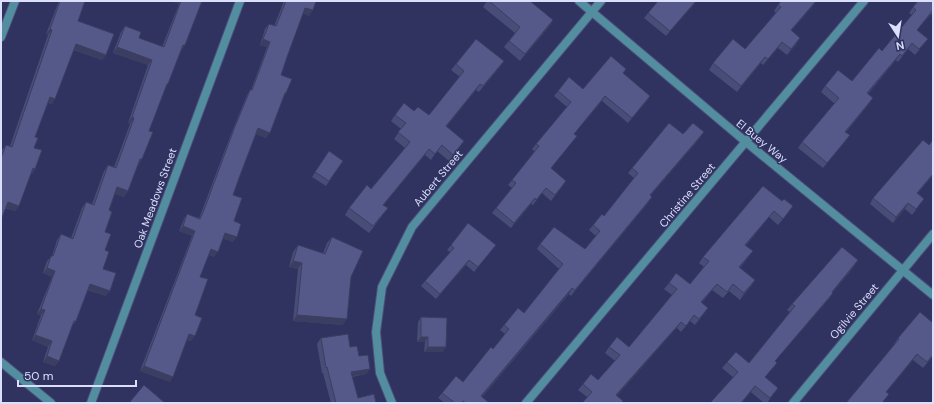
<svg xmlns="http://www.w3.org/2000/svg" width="934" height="404" viewBox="0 0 934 404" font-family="'DM Sans',sans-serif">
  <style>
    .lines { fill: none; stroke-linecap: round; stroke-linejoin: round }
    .minor-casing { stroke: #4b4e79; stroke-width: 10 }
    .tertiary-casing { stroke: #4b4e79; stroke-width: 10 }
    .minor { stroke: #528e9f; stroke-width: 8 }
    .tertiary { stroke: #528e9f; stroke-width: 8 }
    .wall { fill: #484d77 }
    .shaded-wall { fill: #3b3e61 }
    .building { fill: #54598a; stroke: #3b3e61 }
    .labels { text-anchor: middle; stroke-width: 3; stroke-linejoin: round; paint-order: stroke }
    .street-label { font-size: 11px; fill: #dbdffc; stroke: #303260 }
  </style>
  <rect width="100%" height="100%" fill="#303260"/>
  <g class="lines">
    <!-- minor casing -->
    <g class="minor-casing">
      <path id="minor" d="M579,1l167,141 187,153
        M1,362l50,41
        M91,403l149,-402
        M392,403l-12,-30 -4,-41 6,-45 30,-60 189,-226
        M526,403l338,-402
        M793,403l140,-169"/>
    </g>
    <!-- tertiary casing -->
    <g class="tertiary-casing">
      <path id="tertiary" d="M1,37l14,-36"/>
    </g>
    <!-- minor -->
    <use href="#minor" class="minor"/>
    <!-- tertiary -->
    <use href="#tertiary" class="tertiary"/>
  </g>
  <!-- wall -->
  <path class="wall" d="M59,1h26l-7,20 28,34 -4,5 -28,-10 -22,54 -4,-1 -13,34 -1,11 1,21 -3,5h-2l-11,32 -4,5 -10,-3 -4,12v-67l1,-3 4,-5 4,1 38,-111 -2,-1z
    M174,1h28l-17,44 -4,6 -17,39 -15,41 -10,34h-1l-10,26 -4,6 -9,-3 -6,16 -4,22v18l-2,19 3,27 -19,-6 -11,31 -4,5 -13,35 -4,5 -12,-4 5,-15 -16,-7 9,-25 -4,-1 15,-37 -9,-4 4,-12 5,-5 5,-16 4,-6 10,4 11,-30 4,-6 6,2 12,-33 4,-6 6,2 16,-43 -2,-1 20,-58 -35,-12 8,-21 4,-6 14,12 23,9 17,-43 -5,-2z
    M284,1h32l-7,15 -6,-3 -16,44 -6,18 2,24 -17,39 -10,-4 -17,44 -6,17v47l-10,-4 -9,19 -5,-2 -9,22 -9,64 -4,-1 -17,42 -30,-11 52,-135 -13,-5 5,-12 3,-5 12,4 1,-2 31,-82 16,-39 4,-5 16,-43 -7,-2 5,-16 4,-5 5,2z
    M487,1h43l23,19 -4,7 -29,34 -16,-14 11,-14 -32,-26z
    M697,1l-31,35 -22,-18 4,-5z
    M817,1l-26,30 5,14 -9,10 -9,-7 -15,17 -2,-2 -24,29 -28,-22 4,-7 32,-14 31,-36 -2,-2 4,-6z
    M933,1v15l-2,-2 -14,16 11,9 -13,16 -7,-6 -10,13 -2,-2 -28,34 1,10 -23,28v9l-23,27 -25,-20 4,-6 33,-38 -14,-12 4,-6 27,-5 30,-30 30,-36 -3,-2 4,-6z
    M456,64l44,3 -21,25 -3,-2 -30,37 14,20 -11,14 -12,-10 -6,9 -6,-5 -42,50 5,3 -19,25 -24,-18 4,-7 22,-19 34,-41 -11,-9 7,-10 -10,-8 4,-6 19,-4 15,4 31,-38 -9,-7z
    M626,69l-3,5 27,22 -4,6 -18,21 -26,-22 -28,33 3,2 -26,32 11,19 -11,14 -9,-8 -9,12 -2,-1 -20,24 -19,-15 20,-25 -4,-3 27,-33 -3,-3 4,-5 31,-37 -13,-11 4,-5 25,-2z
    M683,134l17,4 -50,58 -2,7 -77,93 -2,-2 -87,103 7,6h-44l-7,-5 4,-5 21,-11 30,-33 12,-15 -5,-4 4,-5 20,-12 35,-44 -22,-20 3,-5 45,5 11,-13 -7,-6 4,-5 11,-9 30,-38 -6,-5 4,-5z
    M933,140v35l-15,18 6,6 -12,16 -7,-6 -12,14 -23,-19 3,-6 56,-53z
    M329,151l14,10 -17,25 -14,-9z
    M763,186l26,26 -11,13 -9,-8 -23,29 2,12 -8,10 15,12 -15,20 -11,-9 -6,7 -11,-8 -10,13 2,11 -9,11 -5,-4 -9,11 -4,-4 -90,69 -9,-7 5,-6 15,-4 17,-19 -10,-8 4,-6h20l43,-52 -8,-6 5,-6 21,1 14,-17 -5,-4 4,-6z
    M332,237l19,40 -8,48 -50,-4 5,-52 -9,-2 4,-15 5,-7 25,8 4,-10z
    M451,245h45l-22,27 -8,-7 -30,34 -15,-13 4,-5 25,-29 -3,-2z
    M854,267l-22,26 -3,6 -54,62 2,2 -12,14 13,11 -11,15h-3l-42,-35 5,-6 22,1 41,-51 -3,-2 5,-6z
    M421,317l22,35h-19l1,-10h-8l1,-20z
    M933,323v33l-10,12 -10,-8 -27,32 9,-47 -1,-1 4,-6z
    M321,338l29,9 20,22 -4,5 -14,3 6,21 18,5h-45l-8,-30h-1l-5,-29z"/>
  <!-- shaded-wall -->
  <path class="shaded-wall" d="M175,1h5l-1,3 -5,-2z
    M696,1h1l-31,35 4,-5z
    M816,1h1l-31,35 5,-6z
    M305,8l8,2 -4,6 -7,-3z
    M553,20l-4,7 -29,34 5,-7z
    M50,29l2,1 -4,5 -2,-1z
    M800,38l-4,7 -9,10 4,-6z
    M263,39l7,3 -3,5 -7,-2z
    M782,42l-4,6 -15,17 5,-6z
    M76,44l30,11 -4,5 -29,-11z
    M183,45h2l-4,6 -2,-1z
    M117,47l35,13 -4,5 -35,-12z
    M900,54l-4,6 -33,39 4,-6z
    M765,57l-4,6 -24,29 4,-6z
    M504,61l-4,6 -21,25 4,-6z
    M480,84l-4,6 -35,42 5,-6z
    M285,93h1l-3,6 -2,-1z
    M605,96l-3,5 -32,38 4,-5z
    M650,96l-4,6 -18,21 4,-5z
    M50,97l5,2 -3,5 -6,-2z
    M873,98l-4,6 -28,33 4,-5z
    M132,117l2,1 -4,6 -2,-1z
    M258,128l12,5 -4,5 -12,-4z
    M704,132l-4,6 -54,63 4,-6z
    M850,135l-4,6 -23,27 4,-5z
    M577,136l-4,6 -26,31 4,-5z
    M464,141l-4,6 -11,14 4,-6z
    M429,149l-4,6 -46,56 4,-6z
    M140,159h2l-3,6 -3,-1z
    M33,168l2,1 -3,5 -3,-1z
    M933,174v1l-20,23 4,-5z
    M566,181l-4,6 -11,14 4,-6z
    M117,187l11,4 -4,6 -11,-4z
    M652,197l-4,6 -77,93 4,-6z
    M535,198l-4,6 -20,24 3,-5z
    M8,202l11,4 -4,5 -11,-4z
    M908,203l-3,6 -12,14 3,-6z
    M774,211l-5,6 -28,35 4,-7z
    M183,226l12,5 -3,5 -13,-5z
    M225,233l12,4 -4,5 -12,-4z
    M211,249l7,3 -4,5 -7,-3z
    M753,251l-5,7 -13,15 4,-6z
    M469,260l-3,5 -30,34 4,-5z
    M858,260l-4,7 -26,31 4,-6z
    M293,261l9,2 -4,6 -9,-2z
    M47,268l8,3 -3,6 -9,-4z
    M755,280l-4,7 -11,13 4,-7z
    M90,284l20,7 -4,5 -20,-7z
    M717,284l-5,6 -15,19 4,-7z
    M572,288l-3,6 -92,108 4,-6z
    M833,293l-4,6 -59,68 5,-6z
    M708,308l-4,6 -9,11 4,-6z
    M41,309l4,1 -4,5 -4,-1z
    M297,315l50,4 -4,6 -50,-4z
    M681,322l-4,6 -65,74 4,-7z
    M189,334l6,2 -4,5 -5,-2z
    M35,335l17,6 -4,6 -16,-7z
    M421,337h7l-3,5h-8z
    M428,347h18l-3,5h-19z
    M917,354l-4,6 -31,38 4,-6z
    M47,356l12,5 -4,5 -12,-4z
    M144,366l29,11 -3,5 -30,-11z
    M370,369l-4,5 -19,3 4,-5z
    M755,386l-4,6 -9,11h-1z"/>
  <!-- building -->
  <path class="building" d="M60,1h25l-7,20 36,13 -8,21 -30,-11 -21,55 -5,-2 -15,40 3,1 -4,10 8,2 -7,19 -2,-1 -14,38 -11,-4 -7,18v-62l5,-13 6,2 40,-117 -2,-1z
    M181,1h21l-17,44h-2l-15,39h-1l-18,47 4,1 -11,27h-2l-12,32 -11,-4 -8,23 3,2 -7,20 6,2 -6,16 4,2 -6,17 13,4 -6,18 -20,-7 -14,37h-2l-15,40 -12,-5 5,-15 -17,-6 10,-25 -4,-1 14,-38 -8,-3 4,-12h2l8,-22 12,5 13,-37 8,3 14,-40 8,3 18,-50 -2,-1 20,-57 -35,-13 8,-21 16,6 -2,6 25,9z
    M286,1h30l-3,9 -8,-2 -18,49 -6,18 11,4 -6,14h-1l-15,40 -12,-5 -19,50 -6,17 9,3 -8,23 7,3 -4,13 -12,-4 -7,19 -7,-3 -11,28 8,2 -13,36 7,3 -7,18 -6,-2 -16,43 -29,-11 51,-135 -12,-5 4,-12 13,5 4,-9 30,-81 16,-39h2l18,-48 -7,-3 6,-15 7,2z
    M489,1h41l23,19 -28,34 -16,-13 11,-14z
    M658,1h38l-26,30 -22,-18z
    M781,1h35l-25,29 9,8 -9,11 -9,-7 -14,17 -3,-2 -24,29 -28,-23 20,-24 12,10 36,-42 -3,-2z
    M918,1h15v9l-16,20 11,9 -9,10 -7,-6 -10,13 -2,-2 -33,39 6,5 -28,34 5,3 -23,28 -25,-21 37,-44 -14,-12 13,-16 14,11 27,-33 3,3 34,-41 -3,-3z
    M476,39l28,22 -21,25 -3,-2 -34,42 18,15 -11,14 -11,-10 -7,9 -6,-5 -46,56 5,3 -15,18 -24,-18 18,-23 4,4 39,-47 -12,-10 8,-9 -11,-8 9,-12 10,8 4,-4 11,8 35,-44 -8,-7z
    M611,56l15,13 -3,4 27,23 -18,22 -27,-22 -31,38 3,2 -26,32 15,13 -11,14 -9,-7 -10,12 -1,-2 -21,25 -18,-15 20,-25 -4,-3 27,-34 -3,-2 35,-42 -13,-11 11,-14 14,12z
    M669,123l14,11 10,-11 11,9 -54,63 2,2 -77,93 -3,-2 -91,108 8,7h-23l-3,-2 -2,2h-6l-13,-10 14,-17 7,6 28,-35 2,2 16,-20 -5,-4 14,-17 6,5 39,-49 -23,-20 14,-17 31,22 15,-18 -7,-6 9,-11 2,2 34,-43 -6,-5z
    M923,140l6,5 4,-5v34l-16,19 7,6 -8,10 -8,-6 -12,14 -23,-19z
    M329,151l14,10 -14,20 -14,-9z
    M763,186l19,15 2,-2 9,7 -10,13 -9,-8 -29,34 8,6 -14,16 16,13 -11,13 -11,-9 -6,8 -10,-8 -16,18 7,6 -9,11 -5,-4 -8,11 -5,-4 -65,73 7,6 -2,2h-39l10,-11 -9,-8 8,-10 7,6 22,-25 -11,-8 8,-10 12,10 48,-58 -8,-6 7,-10 14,11 19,-23 -6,-4z
    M468,223l28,22 -18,22 -9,-7 -29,34 -15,-13 29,-33 -3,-3z
    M332,237l31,14 -12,26 -4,42 -50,-4 5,-52 -9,-2 5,-16 27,9z
    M842,247l16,13 -26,32 1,1 -58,68 2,2 -12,14 13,11 -8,10 -15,-12 -14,17h-31l28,-31 -11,-10 9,-10 13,11 46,-57 -3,-2z
    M920,312l13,11v32l-6,7 -10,-8 -31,38 3,2 -7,9h-36l53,-64 -1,-1z
    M421,317l26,1 -1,29h-18v-10h-7z
    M348,334l2,13 7,-1 2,10 9,-1 2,14 -19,3 7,26 16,-4 2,9h-40l-9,-36 -1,1 -5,-30z
    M144,385l21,18h-36z"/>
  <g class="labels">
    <!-- street labels -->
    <g class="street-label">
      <text transform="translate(762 141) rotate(39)" y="4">El Buey Way</text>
      <text transform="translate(438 178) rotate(-50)" y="4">Aubert Street</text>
      <text transform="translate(687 195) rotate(-50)" y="4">Christine Street</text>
      <text transform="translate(155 198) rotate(-70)" y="4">Oak Meadows Street</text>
      <text transform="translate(854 311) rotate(-50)" y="4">Ogilvie Street</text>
    </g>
  </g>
  <!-- border -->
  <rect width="934" height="404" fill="none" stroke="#dbdffc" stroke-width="4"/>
  <!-- north arrow -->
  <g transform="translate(898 36) rotate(168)" stroke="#303260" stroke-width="3" paint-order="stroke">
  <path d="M0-3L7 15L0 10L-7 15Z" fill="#dbdffc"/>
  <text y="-6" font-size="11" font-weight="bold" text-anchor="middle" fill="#dbdffc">N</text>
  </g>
  <!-- scale -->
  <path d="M18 380v6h118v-6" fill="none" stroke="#dbdffc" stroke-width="2"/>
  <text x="24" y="380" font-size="12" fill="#dbdffc" stroke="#303260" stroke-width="3" paint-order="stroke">50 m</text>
</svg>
